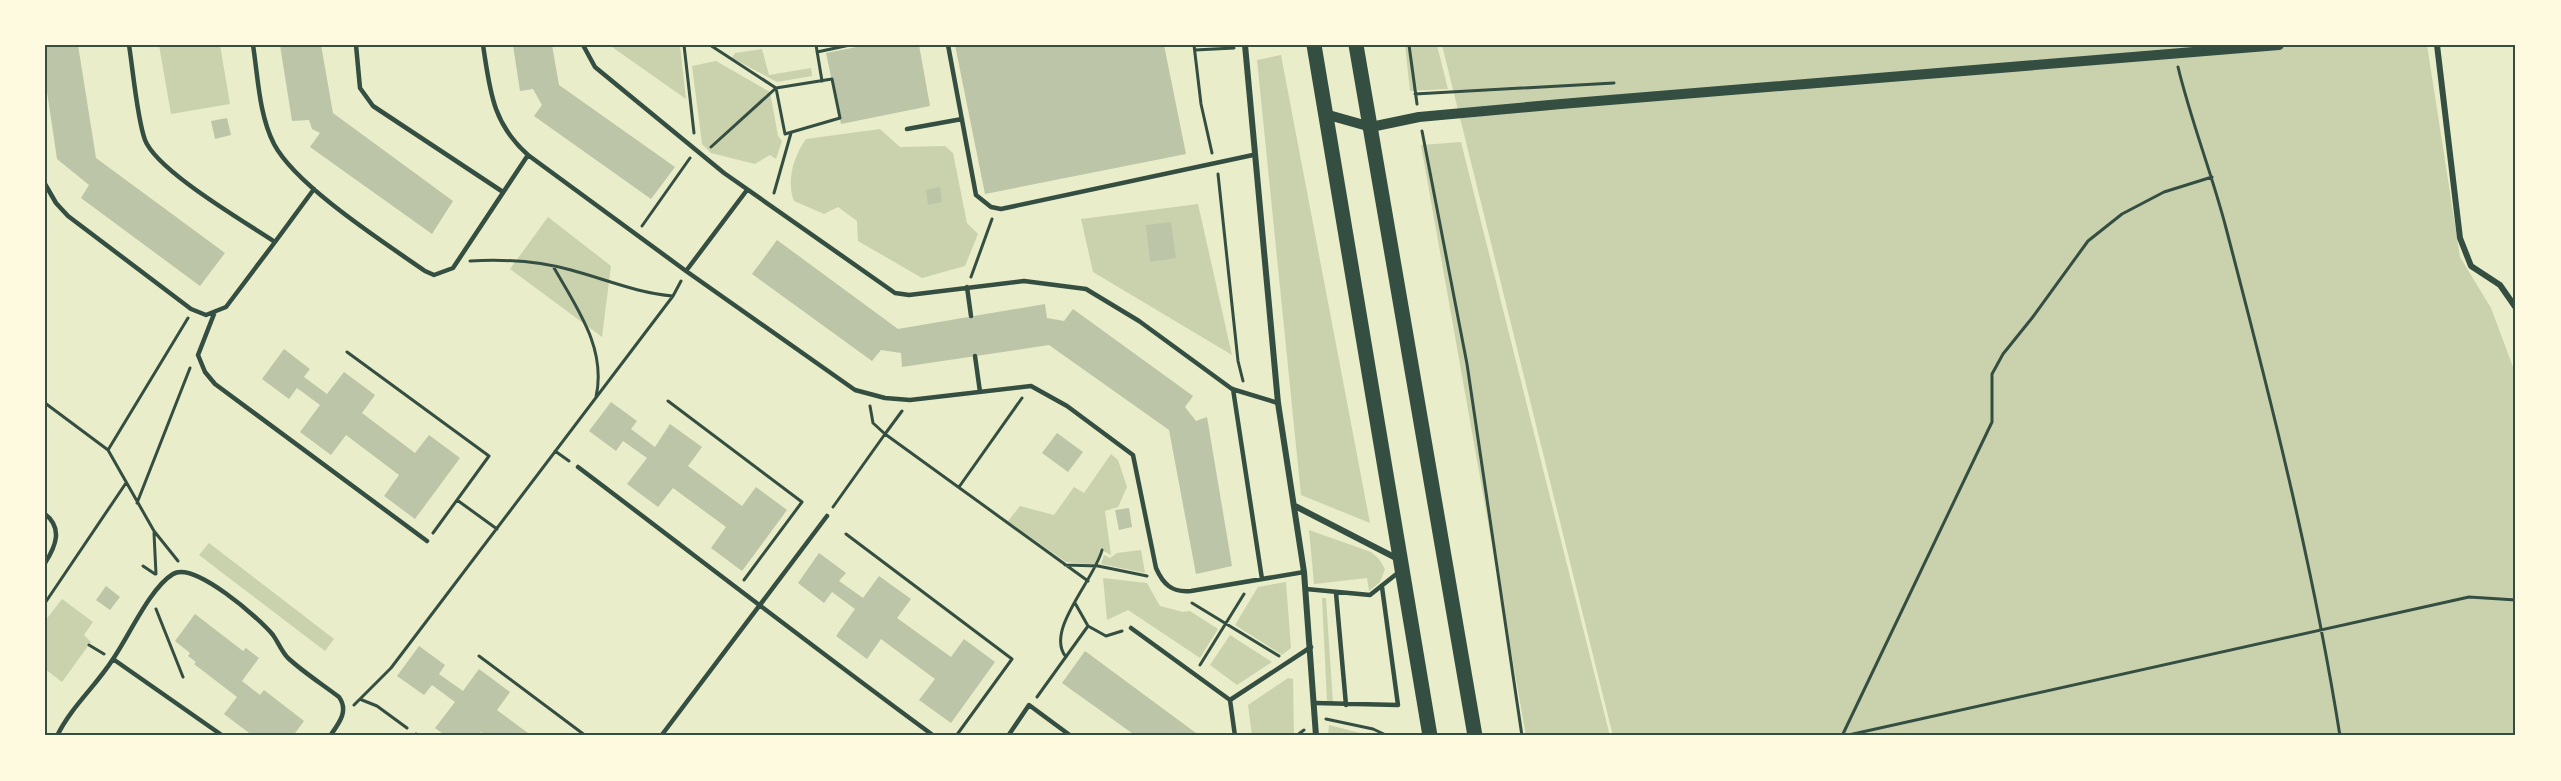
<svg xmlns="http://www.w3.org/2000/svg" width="2561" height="781" viewBox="0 0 2561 781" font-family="Ubuntu,sans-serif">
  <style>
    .green { fill: #cad2ad }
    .building { fill: #bcc5a7 }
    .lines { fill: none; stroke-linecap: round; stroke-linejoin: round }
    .path { stroke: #344e41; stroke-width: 3 }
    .service { stroke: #344e41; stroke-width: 4.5 }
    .minor { stroke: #344e41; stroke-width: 6 }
    .tertiary { stroke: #344e41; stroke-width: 10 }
    .primary { stroke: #344e41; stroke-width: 15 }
    .neatline { fill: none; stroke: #344e41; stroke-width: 2 }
  </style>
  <rect width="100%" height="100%" fill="#e9edc9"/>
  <!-- green -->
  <path class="green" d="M159,45h61l10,59 -59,10z
    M612,45h68l6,54 -74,-52z
    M1405,45h32l11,44 -38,2z
    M1442,45h985l33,212 31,51 25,67v361h-903z
    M762,49l7,26 42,-7 1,8 -35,6 -45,-24 3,-5z
    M1281,55l89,468 -69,-28 -44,-435z
    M716,61l54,31 8,44 4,5 -6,18 -6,-4 -15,9 -44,-11 -9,-9 -10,-78z
    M880,129l20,18 45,-1 8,7 14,70 11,11 -13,32 -43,12 -64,-37 -1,-20 -19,-14 -14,7 -30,-13c-8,-21 0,-45 12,-62z
    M1461,142l149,594h-84l-105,-591z
    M1198,204l34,151 -139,-83 -12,-53z
    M548,217l63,49 -9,71 -92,-68z
    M1111,454l7,6 9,27 -9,20 -13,4 6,44 -11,-6 -3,16 -31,-3 -58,-41 12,-15 34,9 20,-28 10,6z
    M1309,530l62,22 8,7 6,10 -5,13 -11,9 -2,-13 -53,6z
    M209,543l125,96 -9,12 -126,-96z
    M1141,550l4,23 -44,-9 3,-9 6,3 7,-5z
    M1103,578l44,5 13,23 23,6 7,-1 28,18 -18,29 -72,-48 -21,10z
    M1286,582l5,66 -9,7 -47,-30 23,-38z
    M1322,598h4l7,105 -6,-2z
    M62,599l31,23 -9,13 7,7 -29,40 -17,-13v-48z
    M1230,635l42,27 -35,23 -27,-20z
    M1288,678l5,1 1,57h-42l-4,-31z
    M1329,725l43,11h-44z"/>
  <!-- building -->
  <path class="building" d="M45,45h33l18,113 129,95 -25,33 -119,-88 8,-13 -32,-26 -12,-81z
    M280,45h41l12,68 120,88 -21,33 -122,-87 10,-14 -8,-4 -3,-9 -17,1z
    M513,45h39l7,40 116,82 -24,32 -117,-83 8,-11 -9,-16 -13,2z
    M867,45h52l11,61 -89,18 -15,-71z
    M955,45h209l22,109 -201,40z
    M227,118l4,17 -16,4 -4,-18z
    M940,187l2,15 -14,3 -2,-15z
    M1171,222l5,36 -26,4 -4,-37z
    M777,240l121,89 147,-25 2,14 17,3 9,-12 120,87 -8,11 11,14 11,-4 25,149 -36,8 -27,-144 -120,-85 -147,22 -1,-14 -20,-3 -9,11 -120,-87z
    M284,349l26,20 -6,8 23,17 17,-22 31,23 -13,18 53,40 14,-18 31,23 -45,61 -31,-23 15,-21 -53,-40 -15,20 -31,-23 20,-27 -23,-17 -8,11 -27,-20z
    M611,402l26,19 -6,8 24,18 15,-23 32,23 -14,19 54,40 14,-19 31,23 -45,61 -31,-23 15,-21 -53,-39 -15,19 -31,-23 20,-26 -24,-17 -7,10 -27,-20z
    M1057,433l26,19 -15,20 -26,-19z
    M1129,508l3,19 -13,3 -4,-20z
    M819,553l27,20 -7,8 24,17 16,-22 32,23 -14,19 54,39 13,-18 31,23 -44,61 -32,-23 16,-21 -54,-40 -14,20 -31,-23 19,-27 -23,-17 -8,11 -26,-20z
    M106,586l14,11 -10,13 -14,-10z
    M195,614l48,37 3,-3 13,10 -17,23 18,14 4,-5 40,31 -11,15h-40l-29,-22 13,-17 -43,-33 2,-2 -8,-6 2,-3 -15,-12z
    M419,646l26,19 -6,9 24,17 16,-22 31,23 -13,18 35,26h-45l-6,-4 -3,4h-32l-11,-8 20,-26 -23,-17 -8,10 -27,-19z
    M1085,651l115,85h-64l-74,-53z"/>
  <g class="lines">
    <!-- path -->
    <path class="path" d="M684,45l10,88
      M710,45l66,43 -65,59
      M816,45l6,36
      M1194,45l7,59 11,49
      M1409,45l8,59
      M1195,50l39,-2
      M817,52l33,-7
      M2178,67c13,54 34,107 48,161 44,168 87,337 114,508
      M832,79l8,39 -55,16 -9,-46z
      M1415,94l199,-11
      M1422,131l45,233 55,372
      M1218,174l20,187 5,20
      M774,193l17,-60
      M642,226l48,-68
      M470,261c33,-2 68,0 101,9 34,9 66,23 102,26
      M553,266c23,41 54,82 43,131
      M971,277l21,-58
      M347,352l142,104 -56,77
      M668,401l134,101 -58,78
      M45,403l63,47 46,81 24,30
      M870,406l3,17 12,11 17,-23
      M108,450l80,-132
      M555,451l14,10
      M959,487l63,-89
      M457,500l40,29
      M137,503l53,-135
      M833,507l52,-73 203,147
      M154,533l2,41
      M846,534l166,125 -56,77
      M1065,565l33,1 49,10
      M143,566l12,8
      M45,603l81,-120
      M1075,603l13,23
      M1192,603l87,53
      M156,609l27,68
      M89,645l15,9
      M479,656l107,80
      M1066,657c-22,-26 29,-78 36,-107
      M1200,665l44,-71
      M1037,697l51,-71 18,10 16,-5
      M362,700l15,6 30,22
      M354,705l37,-37 282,-372 8,-15
      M1326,719l47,10 15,7
      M1296,736l8,-6
      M1842,736l150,-314v-48l11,-20 29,-36 56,-77 34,-27 42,-22 48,-15
      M1844,736l625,-139 47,3"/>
    <!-- service -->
    <path class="service" d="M253,45c5,32 6,70 21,99 22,42 111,99 151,127l9,4 19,-7 75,-113 158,116 169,119 30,8 25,2 121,-14 36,20 66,49 23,113c7,16 16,25 35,23l113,-19
      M356,45l4,43 13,18 130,86
      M483,45c7,45 9,78 45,110
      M583,45l12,22 129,106 171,120 14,2 115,-14 62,8 53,32 93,68 46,14
      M948,45l28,150 15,12 10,2 252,-54
      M907,129l55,-10
      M45,184l11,19 12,13 123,93 15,6 20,-8 49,-65c-30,-20 -118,-71 -130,-102 -8,-22 -12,-70 -16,-95
      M275,242l39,-53
      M686,271l61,-81
      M967,287l4,29
      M214,314l-16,41 7,17 10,12 212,157
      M975,356l5,36
      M1233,389l29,190
      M578,467c119,90 236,181 356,269
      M45,514c18,14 11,32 0,49
      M1306,589l64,6 29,-23
      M1336,593l10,112
      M1131,628l99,72 81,-53
      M113,659l110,77
      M1230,700l5,36
      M1315,703l83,2 -16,-118
      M416,735l1,1
      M57,736c14,-29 39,-50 56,-77 16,-23 37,-71 60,-85 21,-13 86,44 100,61 5,7 9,17 15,23 15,14 34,26 51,39 10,14 0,26 -9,39
      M661,736l166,-220
      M1008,736l21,-31 42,31"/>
    <!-- minor -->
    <path class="minor" d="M1245,45l33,358 26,169 12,164
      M2437,45l23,193 11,28 29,19 16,23
      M1295,506l103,53"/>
    <!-- tertiary -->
    <path class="tertiary" d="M1325,114l46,13 48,-10 142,-13 718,-59"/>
    <!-- primary -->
    <path class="primary" d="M1314,45l116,691
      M1356,45l119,691"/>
  </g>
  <!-- border -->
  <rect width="2561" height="781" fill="none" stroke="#fefae0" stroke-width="93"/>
  <rect x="46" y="46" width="2468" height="688" class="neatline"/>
</svg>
